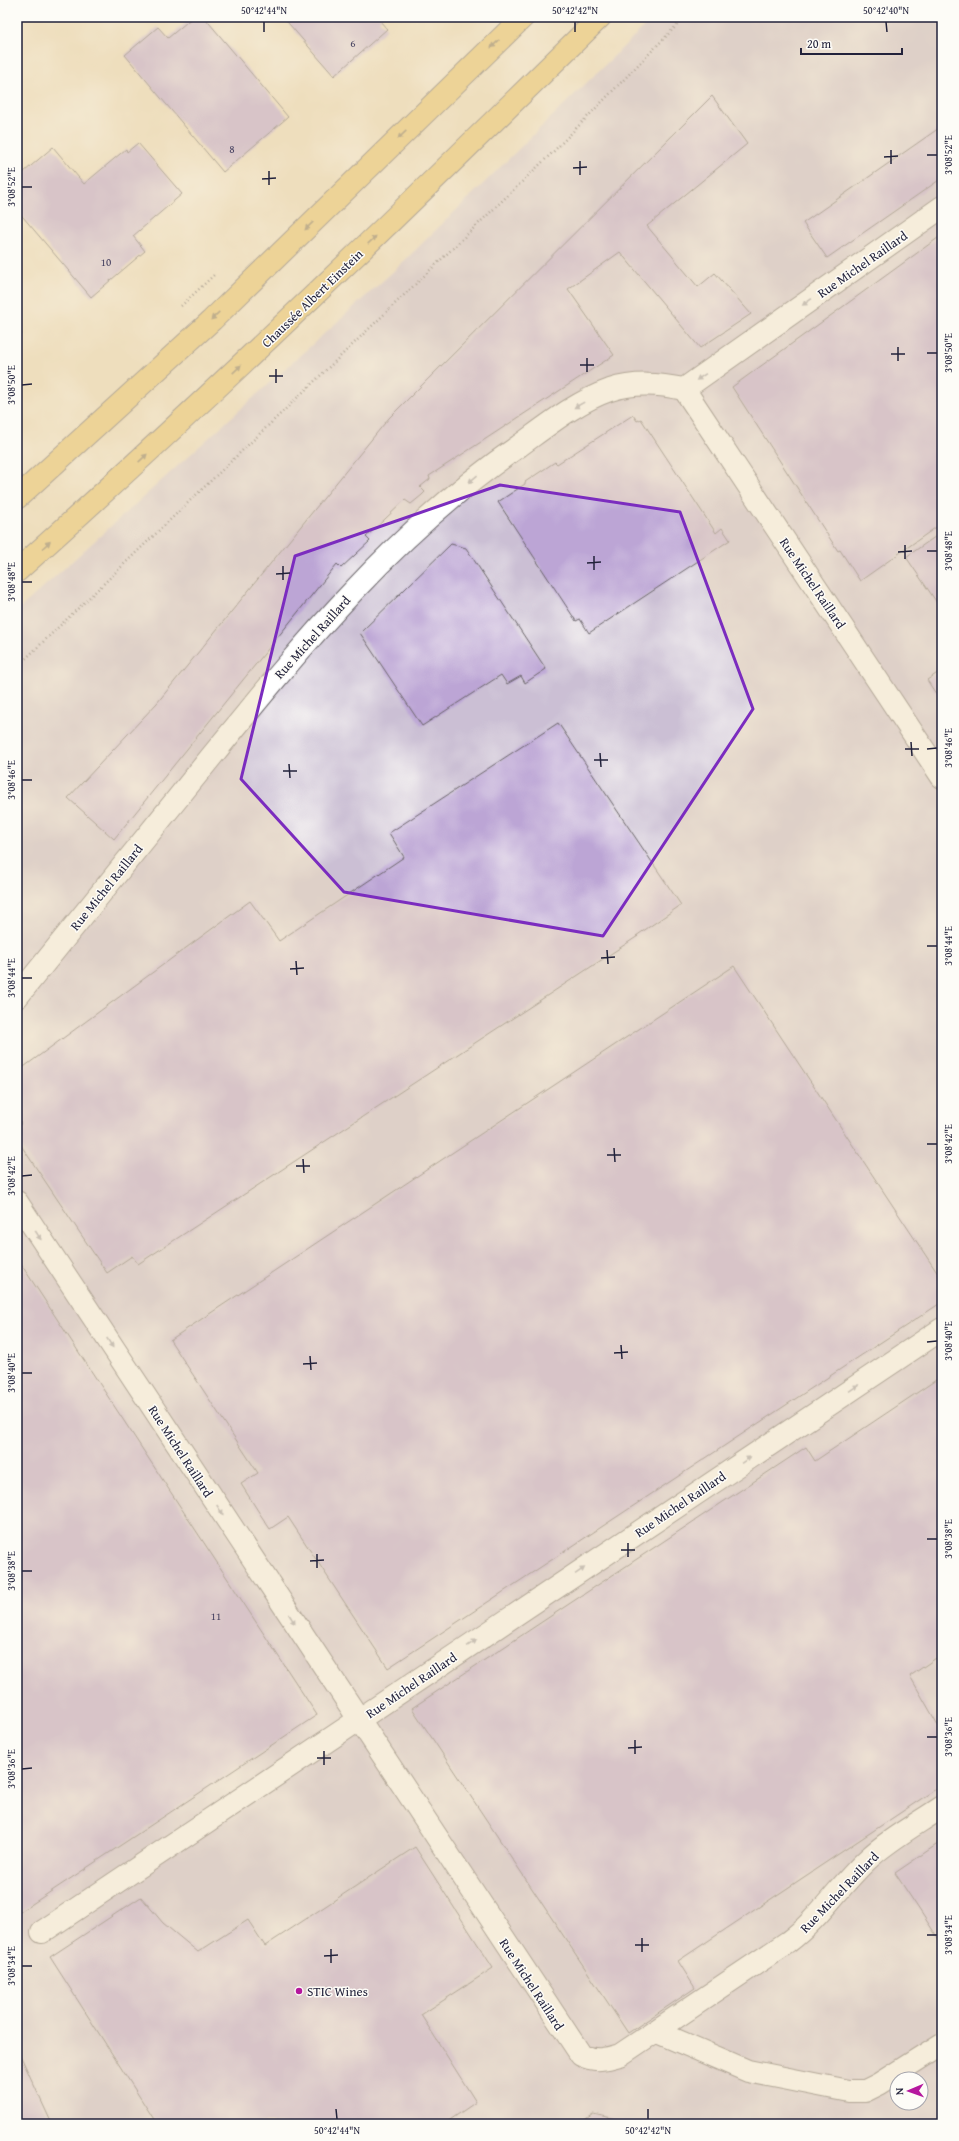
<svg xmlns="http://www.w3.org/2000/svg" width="959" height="2141" viewBox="0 0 959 2141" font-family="'Gentium Book Plus',serif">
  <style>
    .industrial { fill: #cbbfd4; fill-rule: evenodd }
    .building { fill: #bca5d5 }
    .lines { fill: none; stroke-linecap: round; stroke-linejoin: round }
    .minor-casing { stroke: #696468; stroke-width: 24 }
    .major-casing { stroke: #696468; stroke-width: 24 }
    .path { stroke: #696468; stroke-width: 2.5; stroke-dasharray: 1 3; stroke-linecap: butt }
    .minor { stroke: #fff; stroke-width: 22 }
    .major { stroke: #ebc669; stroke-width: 22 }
    .oneway { fill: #867452 }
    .oneway2 { fill: #9c9ca7 }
    .marked { fill: none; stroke: #7b2cbf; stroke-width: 3; stroke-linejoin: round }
    .ticks { fill: none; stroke: #22223b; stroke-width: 1.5 }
    .poi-dot { fill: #b5179e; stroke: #fdfcf7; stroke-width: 1.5 }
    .labels { text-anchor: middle; stroke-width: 3; stroke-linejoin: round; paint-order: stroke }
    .number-label { font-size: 11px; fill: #484362 }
    .street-label { font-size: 13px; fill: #22223b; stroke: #fdfcf7 }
    .poi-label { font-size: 13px; fill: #22223b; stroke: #fdfcf7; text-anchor: start }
    .neatline { fill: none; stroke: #22223b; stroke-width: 1.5 }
    .ticks-label { font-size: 10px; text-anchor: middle; fill: #22223b }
  </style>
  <rect width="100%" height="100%" fill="#fdfcf7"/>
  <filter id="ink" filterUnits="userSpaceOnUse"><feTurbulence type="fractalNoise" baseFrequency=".025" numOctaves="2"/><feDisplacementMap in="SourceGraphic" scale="8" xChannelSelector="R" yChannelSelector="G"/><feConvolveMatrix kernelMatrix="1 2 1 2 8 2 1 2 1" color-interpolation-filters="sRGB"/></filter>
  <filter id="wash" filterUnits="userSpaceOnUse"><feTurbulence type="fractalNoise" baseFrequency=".012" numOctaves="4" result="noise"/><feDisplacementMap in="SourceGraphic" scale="16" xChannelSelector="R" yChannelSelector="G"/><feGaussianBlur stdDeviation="0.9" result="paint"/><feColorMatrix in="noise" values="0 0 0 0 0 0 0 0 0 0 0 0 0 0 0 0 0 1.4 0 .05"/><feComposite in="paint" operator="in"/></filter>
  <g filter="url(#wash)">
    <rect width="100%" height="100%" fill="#eedebd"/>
    <!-- industrial -->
    <path class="industrial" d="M654,17h288v2107h-925v-1513l380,-343zM897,2079h24v24h-24z"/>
    <g id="blocks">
      <!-- building -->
      <path class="building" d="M193,17h11l84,100 -65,55 -98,-117 33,-28 10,11z
        M283,17h100l-4,3 8,9 -53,47z
        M712,96l35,48 -100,82 51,61 17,-14 36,41 -51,34 -80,-96 -52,37 46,66 -185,121 1,3 -10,8 5,5 -3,3 -11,9 -6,-4 -39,37 4,4 -29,27 -4,-4 -223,275 -46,-41 89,-95 232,-285z
        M942,126v52l-115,80 -24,-35z
        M138,143l44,51 -49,42 12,15 -54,46 -74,-87v-32l36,-31 31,37 42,-35 1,3z
        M942,235v288l-82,58 -20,-31 -2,1 -106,-164z
        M17,328l5,6 -5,5z
        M633,415l4,6 4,-2 75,114 6,-5 8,12 -141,93 -9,-14 -4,2 -78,-119 27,-18v-2l30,-20 2,2z
        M942,532v78l-36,-53z
        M451,544l15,4 80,121 -21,14 -4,-7 -14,8 -6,-9 -79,51 -62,-93z
        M942,670v33l-15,-23z
        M558,723l123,182 -45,31h2l-500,328 -6,-8 -25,17 -87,-129 1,-75 229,-168 29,40 125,-84 -15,-24z
        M734,966l208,314v22l-554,366 -100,-151 -18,12 -10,-15 -19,-30 17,-11 -88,-133z
        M17,1258l300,457 -300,199z
        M942,1376v278l-32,22 32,56v53l-264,176 17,27 -67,45 -216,-325 394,-261 9,14z
        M942,1841v103l-47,-71z
        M415,1847l78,121 -72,47 55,87 -32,22h-287l-107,-167 91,-60 22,26 35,29 50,-32 17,26z
        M17,2052l4,5 31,67h-35z
        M593,2114l43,9v1h-57z"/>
    </g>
  </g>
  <g filter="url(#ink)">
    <use href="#blocks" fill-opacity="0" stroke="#696468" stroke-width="1"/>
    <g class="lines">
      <!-- minor casing -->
      <g class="minor-casing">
        <path id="minor" d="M684,389l258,388
          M17,997c65,-80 130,-160 194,-240 92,-113 187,-228 308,-311 29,-21 57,-44 91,-56 25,-8 49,-6 74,-1l258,-182
          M17,1202l564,853c14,7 25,4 39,0l168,-113c31,-23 51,-56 79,-82 22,-21 50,-36 75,-53
          M42,1932l900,-603
          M657,2032l91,39 101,20h16l14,-7 63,-40"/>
      </g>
      <!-- major casing -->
      <g class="major-casing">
        <path id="major" d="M17,498l195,-178 311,-303
          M17,571c200,-179 392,-366 583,-554"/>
      </g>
      <!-- path -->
      <path class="path" d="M181,306l33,-31
        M17,667l536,-515 132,-135"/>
      <!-- minor -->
      <use href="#minor" class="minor"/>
      <!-- major -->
      <use href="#major" class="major"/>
    </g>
    <!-- one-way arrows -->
    <defs><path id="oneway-solid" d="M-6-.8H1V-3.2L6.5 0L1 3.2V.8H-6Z"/></defs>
    <g class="oneway">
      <use href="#oneway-solid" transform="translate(495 44) rotate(136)"/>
      <use href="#oneway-solid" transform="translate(402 135) rotate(136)"/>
      <use href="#oneway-solid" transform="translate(309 226) rotate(136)"/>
      <use href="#oneway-solid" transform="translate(372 240) rotate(-44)"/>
      <use href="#oneway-solid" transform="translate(215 316) rotate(136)"/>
      <use href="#oneway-solid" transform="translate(237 369) rotate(-44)"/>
      <use href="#oneway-solid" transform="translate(143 458) rotate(-43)"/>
      <use href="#oneway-solid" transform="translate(46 545) rotate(-42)"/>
    </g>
    <g class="oneway2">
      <use href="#oneway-solid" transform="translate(807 302) rotate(145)"/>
      <use href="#oneway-solid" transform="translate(701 377) rotate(145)"/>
      <use href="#oneway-solid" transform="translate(579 405) rotate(151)"/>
      <use href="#oneway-solid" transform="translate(473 479) rotate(140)"/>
      <use href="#oneway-solid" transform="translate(38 1235) rotate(57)"/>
      <use href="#oneway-solid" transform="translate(110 1343) rotate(57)"/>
      <use href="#oneway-solid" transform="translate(854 1388) rotate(-34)"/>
      <use href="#oneway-solid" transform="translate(746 1460) rotate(-34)"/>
      <use href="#oneway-solid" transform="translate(220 1510) rotate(57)"/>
      <use href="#oneway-solid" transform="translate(580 1571) rotate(-34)"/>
      <use href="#oneway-solid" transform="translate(292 1619) rotate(57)"/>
      <use href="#oneway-solid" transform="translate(472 1643) rotate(-34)"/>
    </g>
  </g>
  <!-- marked area -->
  <path d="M0 0H959V2141H0ZM500,485l180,27 73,197 -150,227 -259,-44 -103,-113 54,-223z" fill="#eedebd" fill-opacity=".55" fill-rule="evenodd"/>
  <path class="marked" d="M500,485l180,27 73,197 -150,227 -259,-44 -103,-113 54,-223z"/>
  <!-- ticks -->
  <path class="ticks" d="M264,22v10M575,22v10M886,22l1,10M891,150v14M927,155h10M884,157l14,-1M580,161v14M573,168l14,-1M269,171v14M262,179l14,-1M22,187h10M898,347v14M927,353h10M891,354h14M587,358v14M580,365h14M276,369v14M269,376h14M22,385l10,-1M905,545v14M927,551h10M898,552l14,-1M594,556v14M587,563l14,-1M283,566v14M276,574l14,-1M22,582h10M911,742l1,14M905,749h14M927,749l10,-1M600,753l1,14M594,760h14M289,764l1,14M283,771h14M22,780h10M927,946h10M607,950l1,14M601,958l14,-1M296,961l1,14M290,969l14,-1M22,978h10M927,1144h10M614,1148l1,14M607,1155h14M303,1159l1,14M296,1166h14M22,1176l10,-1M927,1342l10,-1M621,1345l1,14M614,1353l14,-1M310,1356l1,14M303,1364l14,-1M22,1373h10M927,1539h10M628,1543v14M621,1550h14M317,1554v14M310,1561l14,-1M22,1571h10M927,1737h10M635,1740v14M628,1748l14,-1M324,1751v14M317,1758h14M22,1769l10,-1M927,1935h10M642,1938v14M635,1945h14M331,1949v14M324,1956l14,-1M22,1966h10M336,2109l1,10M648,2109v10"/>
  <!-- markers -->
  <circle class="poi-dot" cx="299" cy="1991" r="4"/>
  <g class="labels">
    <!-- number labels -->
    <g class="number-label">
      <text x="353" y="47">6</text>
      <text x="232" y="153">8</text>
      <text x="106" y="266">10</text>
      <text x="216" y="1620">11</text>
    </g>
    <!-- street labels -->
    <g class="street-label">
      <text transform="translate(862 264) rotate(-35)" y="5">Rue Michel Raillard</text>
      <text transform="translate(312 298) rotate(-44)" y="5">Chaussée Albert Einstein</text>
      <text transform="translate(813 583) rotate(56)" y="5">Rue Michel Raillard</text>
      <text transform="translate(312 637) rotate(-48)" y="5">Rue Michel Raillard</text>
      <text transform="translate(106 887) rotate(-51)" y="5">Rue Michel Raillard</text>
      <text transform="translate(181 1451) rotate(57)" y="5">Rue Michel Raillard</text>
      <text transform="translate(680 1504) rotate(-34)" y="5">Rue Michel Raillard</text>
      <text transform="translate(411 1685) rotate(-34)" y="5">Rue Michel Raillard</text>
      <text transform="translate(839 1892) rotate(-46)" y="5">Rue Michel Raillard</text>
      <text transform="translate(532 1984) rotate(57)" y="5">Rue Michel Raillard</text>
    </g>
    <!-- poi labels -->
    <g class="poi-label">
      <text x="307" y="1996">STIC Wines</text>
    </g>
  </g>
  <!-- margin -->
  <rect width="959" height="2141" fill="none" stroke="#fdfcf7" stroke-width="44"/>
  <!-- north arrow -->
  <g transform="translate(909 2091) rotate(268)"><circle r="19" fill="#fdfcf7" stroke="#a5a5ac"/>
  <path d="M0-3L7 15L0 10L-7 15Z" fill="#b5179e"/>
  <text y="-6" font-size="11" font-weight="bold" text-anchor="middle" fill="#22223b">N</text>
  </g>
  <!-- scale -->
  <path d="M801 48v6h101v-6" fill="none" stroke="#22223b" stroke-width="2"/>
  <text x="807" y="48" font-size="12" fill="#22223b" stroke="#fdfcf7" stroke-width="3" paint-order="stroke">20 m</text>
  <rect x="22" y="22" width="915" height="2097" class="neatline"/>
  <g class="ticks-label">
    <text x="264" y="14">50°42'44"N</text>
    <text x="575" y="14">50°42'42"N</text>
    <text x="886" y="14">50°42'40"N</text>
    <text transform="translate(948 155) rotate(-90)" y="4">3°08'52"E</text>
    <text transform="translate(11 187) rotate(-90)" y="4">3°08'52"E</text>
    <text transform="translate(948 353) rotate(-90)" y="4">3°08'50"E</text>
    <text transform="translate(11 385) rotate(-90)" y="4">3°08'50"E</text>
    <text transform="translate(948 551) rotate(-90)" y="4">3°08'48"E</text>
    <text transform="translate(11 582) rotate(-90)" y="4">3°08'48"E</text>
    <text transform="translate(948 748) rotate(-90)" y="4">3°08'46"E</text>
    <text transform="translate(11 780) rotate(-90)" y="4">3°08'46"E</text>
    <text transform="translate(948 946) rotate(-90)" y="4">3°08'44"E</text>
    <text transform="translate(11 978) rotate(-90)" y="4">3°08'44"E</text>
    <text transform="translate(948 1144) rotate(-90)" y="4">3°08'42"E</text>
    <text transform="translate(11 1176) rotate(-90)" y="4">3°08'42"E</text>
    <text transform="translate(948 1341) rotate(-90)" y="4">3°08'40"E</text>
    <text transform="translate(11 1373) rotate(-90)" y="4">3°08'40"E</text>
    <text transform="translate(948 1539) rotate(-90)" y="4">3°08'38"E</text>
    <text transform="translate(11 1571) rotate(-90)" y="4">3°08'38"E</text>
    <text transform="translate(948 1737) rotate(-90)" y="4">3°08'36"E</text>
    <text transform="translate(11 1769) rotate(-90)" y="4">3°08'36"E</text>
    <text transform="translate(948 1935) rotate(-90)" y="4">3°08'34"E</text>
    <text transform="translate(11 1966) rotate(-90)" y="4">3°08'34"E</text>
    <text x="337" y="2134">50°42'44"N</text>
    <text x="648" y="2134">50°42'42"N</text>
  </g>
</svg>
